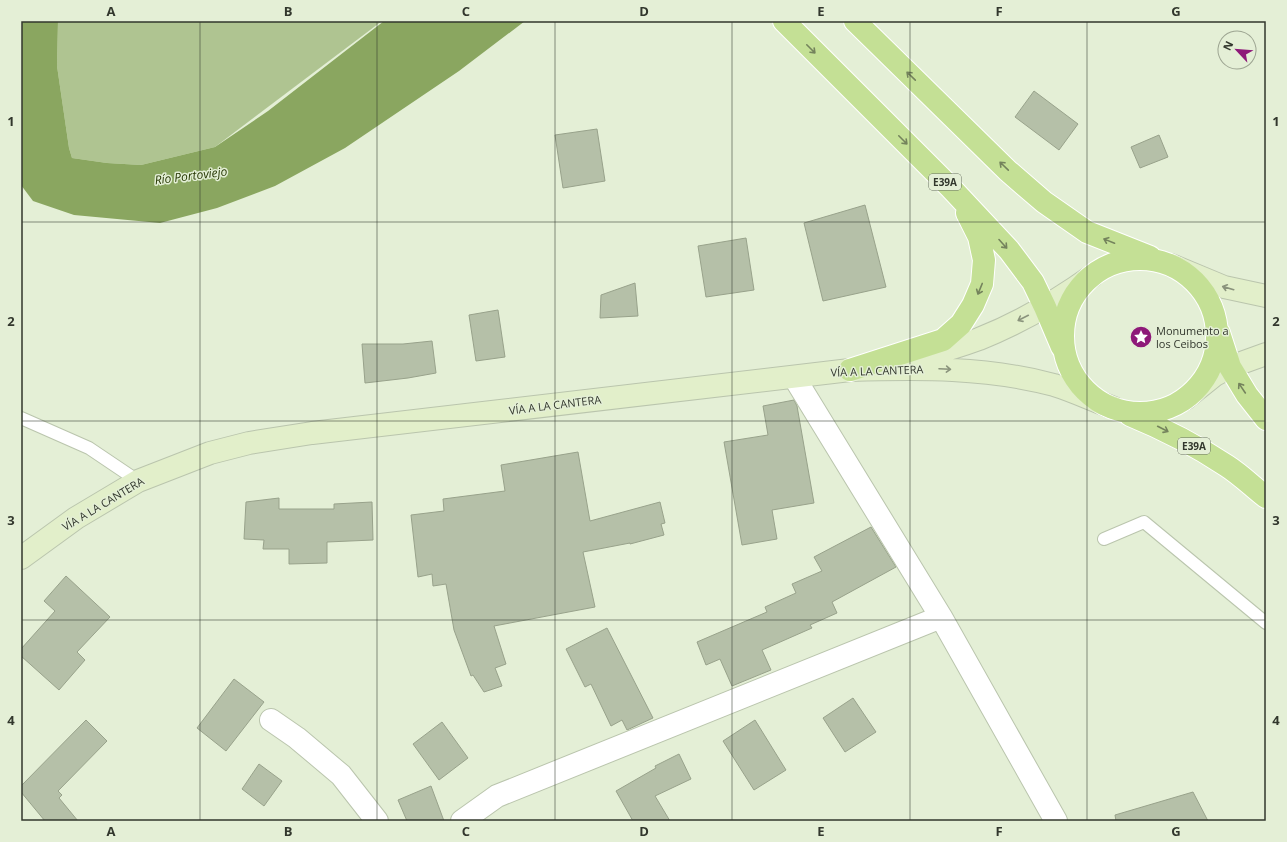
<svg xmlns="http://www.w3.org/2000/svg" width="1287" height="842" viewBox="0 0 1287 842" font-family="'Open Sans',sans-serif">
  <style>
    .green { fill: #afc491 }
    .water { fill: #8aa660 }
    .building { fill: #b5c0a8; stroke: #98a28b }
    .lines { fill: none; stroke-linecap: round; stroke-linejoin: round }
    .service-casing { stroke: #bac5ad; stroke-width: 14 }
    .minor-casing { stroke: #bac5ad; stroke-width: 24 }
    .secondary-casing { stroke: #bac5ad; stroke-width: 24 }
    .primary-casing { stroke: #fff; stroke-width: 24 }
    .service { stroke: #fff; stroke-width: 12 }
    .minor { stroke: #fff; stroke-width: 22 }
    .secondary { stroke: #e2efca; stroke-width: 22 }
    .primary { stroke: #c4e095; stroke-width: 22 }
    .oneway { stroke: #74835c }
    .oneway2 { stroke: #8a937c }
    .grid { fill: none; stroke: #32372d; stroke-width: 1; stroke-opacity: 0.55 }
    .labels { text-anchor: middle; stroke-width: 3; stroke-linejoin: round; paint-order: stroke }
    .shield { fill: #e4efd6; stroke: #676e60; stroke-width: 1 }
    .shield-label { font-size: 10px; font-weight: bold; fill: #32372d }
    .poi-label { font-size: 11px; fill: #32372d; stroke: #e4efd6; text-anchor: start }
    .street-label { font-size: 11px; fill: #32372d; stroke: #e4efd6 }
    .water-label { font-size: 12px; font-style: italic; fill: #243500; stroke: #e4efd6 }
    .neatline { fill: none; stroke: #32372d; stroke-width: 1.5 }
    .grid-label { font-size: 13px; text-anchor: middle; font-weight: bold; fill: #32372d }
  </style>
  <rect width="100%" height="100%" fill="#e4efd6"/>
  <!-- green -->
  <path class="green" d="M58,21h324l-167,126 -74,18 -34,-2 -35,-5 -3,-10 -12,-82z"/>
  <!-- water -->
  <path class="water" d="M21,21h37l-1,45 12,82 3,10 35,5 34,2 74,-18 53,-36 116,-90h141l-66,50 -114,77 -70,38 -58,22 -57,15 -86,-8 -41,-14 -12,-16z"/>
  <!-- building -->
  <path class="building" d="M1034,91l44,33 -19,26 -44,-33z
    M597,129l8,52 -42,7 -8,-53z
    M1159,135l9,22 -28,11 -9,-21z
    M865,205l21,82 -63,14 -19,-78z
    M746,238l8,52 -48,7 -8,-51z
    M635,283l3,33 -38,2 1,-23z
    M498,310l7,47 -29,4 -7,-46z
    M432,341l4,32 -28,5 -43,5 -3,-39h41z
    M794,400l3,6 17,97 -42,7 5,29 -35,6 -18,-103 44,-7 -5,-29z
    M578,452l12,69 70,-19 5,21 -4,1 3,11 -34,9v-1l-47,9 12,55 -101,19 12,38 -11,4 7,18 -18,6 -11,-17 -2,1 -17,-46 -8,-46 -13,2 -1,-12 -14,3 -7,-62 33,-4 -1,-12 62,-8 -4,-26z
    M279,498v11h55v-5l38,-2 1,38 -46,2v21l-38,1v-15h-26l1,-9 -20,-1 2,-37z
    M871,527l25,40 -64,35 5,11 -27,12 2,3 -50,22 9,20 -39,16 -12,-27 -14,6 -9,-23 70,-30 -2,-5 31,-14 -4,-9 30,-13 -8,-14z
    M66,576l44,41 -33,35 8,8 -26,30 -38,-34v-7l34,-38 -11,-10z
    M607,628l46,90 -26,12 -5,-10 -11,6 -20,-42 -6,3 -19,-38z
    M234,679l30,23 -38,49 -29,-23z
    M853,698l23,34 -31,20 -22,-34z
    M86,720l21,21 -49,50 4,4 -3,3 19,23h-33l-24,-29v-6z
    M755,720l31,50 -32,20 -31,-49z
    M442,722l26,36 -29,22 -26,-36z
    M679,754l12,25 -36,17 15,25h-37l-17,-30 40,-23 -1,-2z
    M259,764l23,17 -18,25 -22,-17z
    M431,786l13,35h-37l-9,-21z
    M1193,792l15,29h-92l-1,-6z"/>
  <g class="lines">
    <!-- service casing -->
    <g class="service-casing">
      <path id="service" d="M21,418l68,30 49,33
        M1104,539l40,-17 122,101"/>
    </g>
    <!-- minor casing -->
    <g class="minor-casing">
      <path id="minor" d="M794,377l147,240 115,204
        M271,720l26,18 44,37 36,46
        M462,821l35,-25 444,-179"/>
    </g>
    <!-- secondary casing -->
    <g class="secondary-casing">
      <path id="secondary" d="M1171,265l53,22 42,9
        M920,357c20,-5 40,-11 59,-18 40,-16 78,-38 113,-63
        M1185,399l30,-24 15,-8 36,-13
        M21,558l55,-40 62,-37 72,-28 39,-10 63,-10 538,-63c69,-2 137,-3 204,15 20,6 40,16 60,23"/>
    </g>
    <!-- primary casing -->
    <g class="primary-casing">
      <path id="primary" d="M784,21l167,167 58,62 24,32 12,25 17,40
        M855,21l153,150 36,31 43,30 63,25
        M1063 336a77 77 0 1 1 154 0a77 77 0 1 1-154 0Z
        M1219,333l11,34 17,28 19,24
        M850,370l93,-30 18,-16 12,-19 9,-21 2,-24 -5,-23 -12,-24
        M1130,415c34,14 67,31 97,51 14,9 26,21 39,31"/>
    </g>
    <!-- service -->
    <use href="#service" class="service"/>
    <!-- minor -->
    <use href="#minor" class="minor"/>
    <!-- secondary -->
    <use href="#secondary" class="secondary"/>
    <!-- primary -->
    <use href="#primary" class="primary"/>
  </g>
  <!-- one-way arrows -->
  <defs><path id="oneway-shaft" d="M-6 0H5M1.5-3L5.5 0L1.5 3" fill="none" stroke-width="1.6" stroke-linecap="round" stroke-linejoin="round"/></defs>
  <g class="oneway">
    <use href="#oneway-shaft" transform="translate(811 49) rotate(45)"/>
    <use href="#oneway-shaft" transform="translate(911 76) rotate(-136)"/>
    <use href="#oneway-shaft" transform="translate(903 140) rotate(45)"/>
    <use href="#oneway-shaft" transform="translate(1004 166) rotate(-136)"/>
    <use href="#oneway-shaft" transform="translate(1109 241) rotate(-158)"/>
    <use href="#oneway-shaft" transform="translate(1003 244) rotate(48)"/>
    <use href="#oneway-shaft" transform="translate(980 289) rotate(112)"/>
    <use href="#oneway-shaft" transform="translate(1242 388) rotate(-124)"/>
    <use href="#oneway-shaft" transform="translate(1163 429) rotate(27)"/>
  </g>
  <g class="oneway2">
    <use href="#oneway-shaft" transform="translate(1228 288) rotate(-164)"/>
    <use href="#oneway-shaft" transform="translate(1023 318) rotate(153)"/>
    <use href="#oneway-shaft" transform="translate(945 369) rotate(3)"/>
  </g>
  <!-- grid -->
  <path class="grid" d="M200,21v800M377,21v800M555,21v800M732,21v800M910,21v800M1087,21v800M21,222h1245M21,421h1245M21,620h1245"/>
  <!-- icons -->
  <defs>
    <g id="sight-disc" transform="scale(1.15)"><circle r="9.5" fill="#8e1979" stroke="#e4efd6"/><path d="M0-6L1.8-2.2L6-1.7L2.9 1.2L3.7 5.4L0 3.3L-3.7 5.4L-2.9 1.2L-6-1.7L-1.8-2.2Z" fill="#fff"/></g>
  </defs>
  <g fill-rule="evenodd">
    <use href="#sight-disc" x="1141" y="337"/>
  </g>
  <g class="labels">
    <!-- shield labels -->
    <g class="shield">
      <rect x="929" y="174" width="32" height="16" rx="3"/>
      <rect x="1178" y="438" width="32" height="16" rx="3"/>
    </g>
    <g class="shield-label">
      <text x="945" y="186">E39A</text>
      <text x="1194" y="450">E39A</text>
    </g>
    <!-- poi labels -->
    <g class="poi-label">
      <text x="1156" y="335">Monumento a<tspan x="1156" dy="13">los Ceibos</tspan></text>
    </g>
    <!-- street labels -->
    <g class="street-label">
      <text transform="translate(877 371) rotate(-2)" y="4">VÍA A LA CANTERA</text>
      <text transform="translate(555 405) rotate(-7)" y="4">VÍA A LA CANTERA</text>
      <text transform="translate(103 504) rotate(-31)" y="4">VÍA A LA CANTERA</text>
    </g>
    <!-- water labels -->
    <g class="water-label">
      <text transform="translate(191 176) rotate(-7)" y="4">Río Portoviejo</text>
    </g>
  </g>
  <!-- border -->
  <rect width="1287" height="842" fill="none" stroke="#e4efd6" stroke-width="44"/>
  <!-- north arrow -->
  <g transform="translate(1237 50) rotate(296)"><circle r="19" fill="#e4efd6" stroke="#9da592"/>
  <path d="M0-3L7 15L0 10L-7 15Z" fill="#8e1979"/>
  <text y="-6" font-size="11" font-weight="bold" text-anchor="middle" fill="#32372d">N</text>
  </g>
  <rect x="22" y="22" width="1243" height="798" class="neatline"/>
  <g class="grid-label">
    <text x="111" y="16">A</text>
    <text x="288" y="16">B</text>
    <text x="466" y="16">C</text>
    <text x="644" y="16">D</text>
    <text x="821" y="16">E</text>
    <text x="999" y="16">F</text>
    <text x="1176" y="16">G</text>
    <text x="11" y="126">1</text>
    <text x="1276" y="126">1</text>
    <text x="11" y="326">2</text>
    <text x="1276" y="326">2</text>
    <text x="11" y="525">3</text>
    <text x="1276" y="525">3</text>
    <text x="11" y="725">4</text>
    <text x="1276" y="725">4</text>
    <text x="111" y="836">A</text>
    <text x="288" y="836">B</text>
    <text x="466" y="836">C</text>
    <text x="644" y="836">D</text>
    <text x="821" y="836">E</text>
    <text x="999" y="836">F</text>
    <text x="1176" y="836">G</text>
  </g>
</svg>
